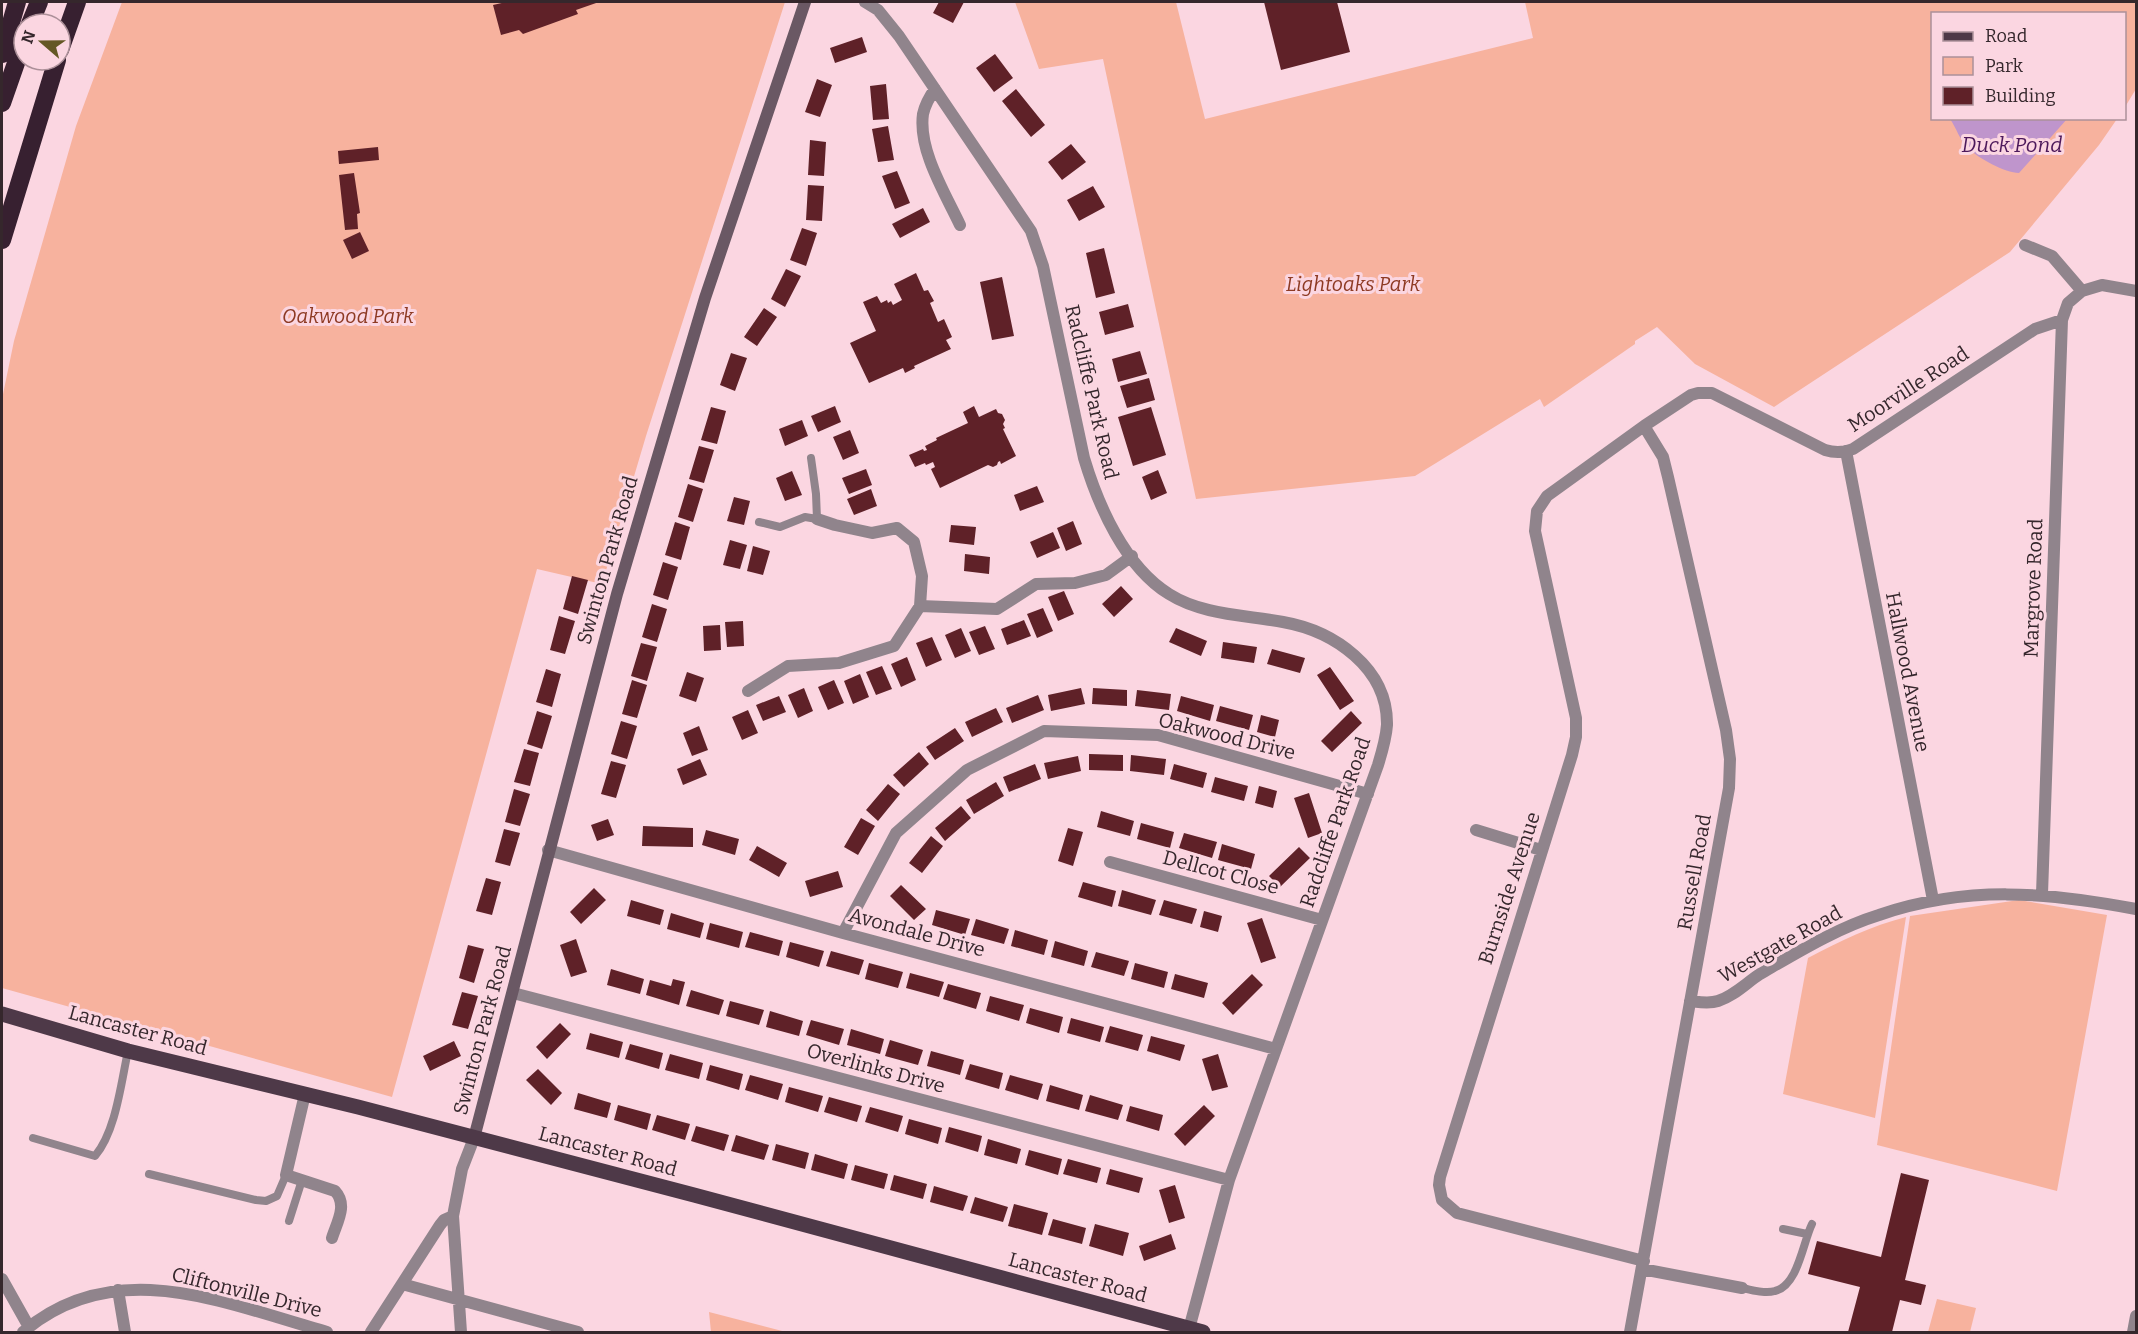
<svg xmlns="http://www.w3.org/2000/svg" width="2138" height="1334" viewBox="0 0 2138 1334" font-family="Bitter,serif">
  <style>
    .green { fill: #f7b29e }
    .water { fill: #bf95cc }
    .building { fill: #5f2128 }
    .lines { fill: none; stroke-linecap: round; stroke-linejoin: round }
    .lane { stroke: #90848c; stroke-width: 8 }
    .street { stroke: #90848c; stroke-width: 12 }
    .secondary { stroke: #6a5864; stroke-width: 12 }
    .primary { stroke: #4e3948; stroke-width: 15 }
    .highway { stroke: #372030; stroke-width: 18 }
    .labels { text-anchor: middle; stroke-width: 6; stroke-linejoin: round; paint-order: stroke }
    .park-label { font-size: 20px; font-style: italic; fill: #8e3a23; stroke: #fbd6e1 }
    .street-label { font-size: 20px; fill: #35272c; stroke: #fbd6e1 }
    .water-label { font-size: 21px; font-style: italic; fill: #4d195b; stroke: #fbd6e1 }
  </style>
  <rect width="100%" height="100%" fill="#fbd6e1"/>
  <!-- green -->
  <path class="green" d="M122,2h663l-139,434 -44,148 -65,-15 -145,528 -390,-109v-589l12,-58 62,-215z
    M1015,2h161l29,117 328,-81 -8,-36h611v87l-11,18 -1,-93h-192v104l185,1 -18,26 -89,107 -236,155 -79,-43 -38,-37 -22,14v3l-91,63 -4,-8 -125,77 -219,23 -93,-440 -64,10z
    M2019,900l88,15 -50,276 -180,-46 33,-229z
    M1906,917l-31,201 -92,-24 25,-136c32,-17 63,-32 98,-41z
    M1937,1299l39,9 -6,24h-42z
    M709,1312l77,20h-75z"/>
  <!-- water -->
  <path class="water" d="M1950,119h117l-48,54c-14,0 -41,-15 -51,-25 -8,-7 -12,-21 -18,-29z"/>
  <!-- building -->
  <path class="building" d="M506,2h93l-23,8 2,4 -55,20 -4,-4 -18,5 -8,-30z
    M939,2h25l-11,21 -20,-10z
    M1264,2h73l13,50 -69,18z
    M862,37l5,15 -32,11 -5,-15z
    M995,54l18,24 -19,14 -18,-24z
    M817,79l15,6 -12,32 -15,-5z
    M886,84l3,35 -16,1 -3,-34z
    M1016,89l29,36 -14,12 -29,-36z
    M888,126l6,34 -16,2 -6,-33z
    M810,140l16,2 -2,34 -16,-1z
    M1071,144l15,18 -24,18 -14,-18z
    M378,147l1,13 -40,4 -1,-13z
    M897,171l13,32 -15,6 -13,-33z
    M354,173l6,40 -3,1 1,15 -13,1 -6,-55z
    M808,185l16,1 -2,35 -16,-1z
    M1093,186l12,21 -26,14 -12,-21z
    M923,208l7,14 -30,16 -8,-14z
    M802,228l15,5 -11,33 -16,-6z
    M360,232l9,19 -17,8 -9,-19z
    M1104,248l11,45 -19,5 -10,-45z
    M786,269l15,7 -16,31 -14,-8z
    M916,273l8,18 4,-1 6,11 -4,2 8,19 6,-3 8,18 -6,3 5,9 -37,17 1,2 -10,5 -2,-5 -34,15 -19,-40 26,-12 -13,-29 14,-6 4,7 6,-3 1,3 3,-2 2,4 9,-5 -8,-16z
    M1002,277l12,59 -22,4 -12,-58z
    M1128,304l6,23 -29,8 -6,-23z
    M764,308l13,9 -20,29 -13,-9z
    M1140,351l7,23 -29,8 -6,-23z
    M731,353l16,5 -12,33 -15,-6z
    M1149,378l6,22 -28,8 -7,-22z
    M835,406l6,16 -23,10 -7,-16z
    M974,406l5,11 17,-8 2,4 4,1 3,6 -2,4 2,4 -2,1 13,27 -15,8 -1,-3 -2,1 -1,3 -4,2 -5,-2 -48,23 -9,-19 4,-2 -2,-5 -7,3 -1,-2 -10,4 -6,-12 14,-6 1,2 3,-1 -2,-4 12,-6 -1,-2 32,-15 -5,-11z
    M711,407l15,4 -9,33 -16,-4z
    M1151,407l15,48 -33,11 -15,-49z
    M802,420l6,16 -23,10 -6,-17z
    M850,430l9,23 -16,7 -10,-23z
    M699,446l15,4 -10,33 -15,-4z
    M866,469l6,16 -23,9 -7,-16z
    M1158,470l9,23 -16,7 -9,-23z
    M792,471l10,24 -17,6 -9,-23z
    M688,484l15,5 -10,33 -15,-5z
    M1037,486l7,16 -24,9 -6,-16z
    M871,489l6,17 -23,9 -7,-16z
    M734,497l16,4 -6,24 -17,-4z
    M1073,521l9,23 -16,7 -9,-23z
    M675,522l15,5 -9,33 -16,-5z
    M951,525l25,2 -2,18 -25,-3z
    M1053,532l7,16 -23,10 -7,-16z
    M730,540l17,5 -7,24 -17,-4z
    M753,546l17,5 -7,24 -16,-4z
    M965,554l25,3 -1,17 -25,-3z
    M663,562l15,5 -10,33 -15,-5z
    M572,576l16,4 -10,34 -15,-5z
    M1121,586l12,13 -19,18 -12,-13z
    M1064,591l10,23 -16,7 -10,-24z
    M652,604l15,5 -10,33 -15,-5z
    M1043,608l10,23 -16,7 -10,-24z
    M559,616l16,5 -10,33 -15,-4z
    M1024,620l7,16 -24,9 -6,-16z
    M743,621l1,25 -17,1 -2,-25z
    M720,625l1,25 -17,1 -1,-25z
    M985,626l10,23 -16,6 -10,-23z
    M961,628l10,23 -16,7 -10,-23z
    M1176,628l31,13 -6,15 -32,-14z
    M932,637l10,23 -16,7 -10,-24z
    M1223,642l34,5 -3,16 -33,-5z
    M641,643l16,4 -10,34 -16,-5z
    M1272,649l33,9 -5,15 -33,-9z
    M907,657l9,23 -15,7 -10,-23z
    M882,666l10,23 -16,6 -10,-23z
    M1330,667l24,34 -14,9 -23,-35z
    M546,669l15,5 -9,33 -16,-5z
    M687,672l17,6 -8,24 -17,-6z
    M860,674l9,23 -16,7 -9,-23z
    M632,680l15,5 -10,33 -15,-4z
    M834,680l10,23 -16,7 -10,-23z
    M804,688l9,23 -15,7 -10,-23z
    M1081,688l4,16 -34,7 -3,-16z
    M1093,688l34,2v16l-35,-2z
    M1137,690l34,4 -2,16 -34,-4z
    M1038,695l6,15 -32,13 -6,-15z
    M779,696l7,16 -23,9 -7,-16z
    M1181,696l33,9 -4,16 -33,-10z
    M1220,706l33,9 -4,15 -33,-9z
    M996,708l7,14 -31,15 -7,-15z
    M748,710l10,23 -16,7 -10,-23z
    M537,711l15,5 -10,33 -15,-5z
    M1351,711l11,12 -30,29 -11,-11z
    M1261,715l18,5 -4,17 -18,-5z
    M621,721l16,5 -10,33 -16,-5z
    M699,726l9,24 -16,6 -9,-23z
    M955,728l9,13 -29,19 -9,-13z
    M524,749l15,4 -9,33 -16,-4z
    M919,752l10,12 -25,23 -11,-12z
    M1089,754l34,1v16l-34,-1z
    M1131,755l35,4 -2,16 -34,-4z
    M1078,756l3,15 -33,8 -4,-16z
    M700,759l7,16 -24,10 -6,-16z
    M611,761l15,4 -10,33 -15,-4z
    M1035,764l6,15 -32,13 -6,-15z
    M1174,764l33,9 -4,15 -33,-9z
    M1215,777l33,9 -4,15 -33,-9z
    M996,782l8,14 -30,18 -8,-14z
    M888,784l12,10 -22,27 -12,-11z
    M1259,786l18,5 -4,17 -18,-5z
    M514,789l16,5 -10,32 -15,-4z
    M1309,793l13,40 -14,5 -14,-40z
    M961,806l10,12 -26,23 -10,-13z
    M1101,811l33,10 -4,15 -33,-9z
    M861,818l14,8 -17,29 -14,-8z
    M608,819l6,16 -17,6 -6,-16z
    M1141,823l33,9 -4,16 -33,-9z
    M643,826l50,2v19l-51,-1z
    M1068,828l15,4 -10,34 -15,-5z
    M504,829l16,4 -10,33 -15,-4z
    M706,830l33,9 -4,16 -33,-10z
    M1184,833l33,9 -5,16 -33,-10z
    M931,836l12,10 -21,27 -13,-10z
    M1222,844l33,10 -4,15 -33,-9z
    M757,846l30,17 -8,14 -30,-17z
    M1299,847l11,11 -30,29 -11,-11z
    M838,871l5,16 -33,10 -5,-16z
    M486,878l15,4 -9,33 -16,-4z
    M1083,882l33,9 -4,16 -34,-10z
    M901,885l25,24 -12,11 -24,-24z
    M594,888l12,12 -25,24 -11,-12z
    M1122,890l34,10 -5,15 -33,-9z
    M631,900l33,10 -4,15 -33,-9z
    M1164,900l33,9 -5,15 -33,-9z
    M936,910l34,9 -5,16 -33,-10z
    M1204,911l18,5 -4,16 -18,-5z
    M671,913l33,10 -4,15 -33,-9z
    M1262,918l14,40 -15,5 -14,-40z
    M976,919l33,10 -5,15 -33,-9z
    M710,923l33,9 -4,16 -33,-9z
    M1015,930l33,10 -4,15 -33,-9z
    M750,932l33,9 -4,15 -34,-9z
    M576,939l11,33 -16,5 -11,-32z
    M1055,941l33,10 -4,15 -33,-9z
    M790,942l34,9 -5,16 -33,-10z
    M468,945l16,4 -10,34 -15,-5z
    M831,951l33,9 -5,15 -33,-9z
    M1096,952l33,9 -5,15 -33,-9z
    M869,963l34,9 -5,16 -33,-9z
    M1135,963l33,9 -4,16 -33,-9z
    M611,969l33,10 -4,15 -33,-9z
    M910,973l34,9 -5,15 -33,-9z
    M1175,974l33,9 -4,15 -33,-9z
    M1252,974l11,11 -30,30 -11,-12z
    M673,979l12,3 -6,23 -33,-10 4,-15 21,6z
    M948,984l33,9 -5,16 -33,-10z
    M691,990l33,10 -5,15 -33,-9z
    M462,992l16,4 -10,33 -16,-4z
    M990,996l34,9 -5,16 -33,-10z
    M730,1001l34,9 -5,15 -33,-9z
    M1030,1008l33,9 -4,16 -33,-10z
    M770,1011l33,10 -4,15 -33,-9z
    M1071,1018l33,9 -4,15 -33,-9z
    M811,1020l33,9 -5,16 -33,-10z
    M560,1023l11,11 -24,25 -11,-12z
    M1110,1026l33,9 -5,16 -33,-9z
    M851,1029l33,10 -4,15 -33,-9z
    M590,1033l33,9 -4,16 -33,-9z
    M1151,1036l34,9 -5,16 -33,-10z
    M890,1040l33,10 -5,15 -33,-9z
    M454,1041l7,15 -31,15 -7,-15z
    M630,1044l33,9 -4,16 -34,-10z
    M931,1051l33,9 -4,15 -33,-9z
    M670,1054l33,9 -4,16 -34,-9z
    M1218,1054l10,33 -16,4 -10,-32z
    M970,1064l33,9 -4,16 -34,-10z
    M710,1065l33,9 -4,16 -33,-10z
    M538,1069l24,24 -11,12 -25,-25z
    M750,1075l33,9 -5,16 -33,-10z
    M1010,1075l33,9 -5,16 -33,-10z
    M1050,1085l33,10 -4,15 -33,-9z
    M789,1087l34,9 -5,16 -33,-10z
    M578,1093l33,10 -4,15 -33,-9z
    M1090,1095l33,10 -5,15 -33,-9z
    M829,1097l33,9 -5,16 -33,-10z
    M618,1105l33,9 -4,16 -33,-10z
    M1204,1105l11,11 -30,30 -11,-12z
    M1130,1106l33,9 -4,16 -33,-10z
    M870,1107l33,9 -5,16 -33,-10z
    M657,1115l33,9 -5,16 -33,-10z
    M909,1119l33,9 -4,16 -33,-10z
    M696,1126l33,9 -5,16 -33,-10z
    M949,1127l33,9 -4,16 -33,-10z
    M736,1135l33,10 -5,15 -33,-9z
    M988,1139l33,10 -4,15 -33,-9z
    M776,1144l33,9 -4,16 -33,-9z
    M1029,1150l33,9 -4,16 -33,-10z
    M815,1154l33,10 -4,15 -33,-9z
    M1068,1159l33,9 -4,15 -34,-9z
    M855,1165l33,9 -4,15 -33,-9z
    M1110,1169l33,9 -4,15 -33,-9z
    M1901,1173l28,7 -24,100 21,5 -5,20 -21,-5 -8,32h-44l12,-45 -52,-13 9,-33 64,16z
    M894,1175l33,9 -4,15 -33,-9z
    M1175,1185l10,33 -16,5 -10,-33z
    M934,1186l34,10 -5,15 -33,-9z
    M975,1197l33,10 -5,15 -33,-9z
    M1014,1204l34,9 -6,22 -34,-9z
    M1053,1219l33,9 -4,16 -34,-9z
    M1095,1224l34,9 -6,23 -34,-10z
    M1171,1234l5,15 -32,12 -5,-15z"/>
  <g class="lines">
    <!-- lane -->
    <path class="lane" d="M759,522l21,5 25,-10 12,2 -1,-25 -5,-36
      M33,1138l62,18c21,-25 26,-73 33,-105
      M149,1174l107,26 10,1 11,-5 9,-21
      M289,1221l13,-41
      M1783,1229l24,5
      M1742,1288c11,2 22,6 33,3 23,-5 28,-49 37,-67"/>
    <!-- street -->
    <path class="street" d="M865,2l13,8 21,26 132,195 12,35 41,192c14,47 41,109 85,136 33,21 77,21 114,28 51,9 105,46 104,103 -1,14 -5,27 -9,40l-149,415 -40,149
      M935,89c-5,7 -10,16 -12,25 -5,36 22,79 37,111
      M2025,245l27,11 30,35 20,-6 34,6
      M1846,451l87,449
      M817,519l18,6 37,8 25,-5 17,14 8,34 -2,30
      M748,691l40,-25 51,-3 55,-17 26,-40 77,3 39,-25 39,-1 31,-8 26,-19
      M1476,830l65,20
      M548,850l295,83 433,116
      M1110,862l212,58
      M2042,894l20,-574 6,-17 14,-12
      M843,933l53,-100 71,-63 77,-39 114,4 210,59
      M513,993l716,187
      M1690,1001c9,1 19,3 28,0 16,-5 28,-18 42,-27 38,-22 77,-46 119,-59 88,-30 167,-23 257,-6
      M305,1094l-19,81 49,16c13,14 2,31 -3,47
      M1644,1261l-187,-48 -15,-13 -3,-15 1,-8 132,-422 4,-18v-19l-41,-187 2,-20 10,-15 97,-70 47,-31 7,-2h14l113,57c10,3 18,3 28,-1l182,-120 27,-9
      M1642,1269l100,19
      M2,1279l27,48
      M402,1284l176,48
      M118,1290l7,42
      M23,1332c93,-79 203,-28 304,0
      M371,1332l69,-107 4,-5 9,-4
      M461,1332l-8,-116 9,-47 12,-31
      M1630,1332l99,-544 1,-29 -4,-29 -58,-253 -5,-20 -19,-31
      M2133,1332l3,-16"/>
    <!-- secondary -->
    <path class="secondary" d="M474,1138l143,-544 88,-296 100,-296"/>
    <!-- primary -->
    <path class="primary" d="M2,1014l126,37 230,56 336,88 509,137"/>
    <!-- highway -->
    <path class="highway" d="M30,24l9,-22
      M60,50l17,-48
      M2,54l15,-52
      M2,103l22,-63
      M2,240l55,-180"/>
  </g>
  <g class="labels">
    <!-- park labels -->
    <g class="park-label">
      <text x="1353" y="291">Lightoaks Park</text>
      <text x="348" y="323">Oakwood Park</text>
    </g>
    <!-- street labels -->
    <g class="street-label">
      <text transform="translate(1908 389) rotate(-33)" y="7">Moorville Road</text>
      <text transform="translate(1092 392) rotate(77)" y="7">Radcliffe Park Road</text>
      <text transform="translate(607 560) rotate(-74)" y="7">Swinton Park Road</text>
      <text transform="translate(2033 588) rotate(-88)" y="7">Margrove Road</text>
      <text transform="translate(1908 672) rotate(79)" y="7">Hallwood Avenue</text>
      <text transform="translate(1227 736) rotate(14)" y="7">Oakwood Drive</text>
      <text transform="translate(1335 822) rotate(-71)" y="7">Radcliffe Park Road</text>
      <text transform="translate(1221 872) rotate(15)" y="7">Dellcot Close</text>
      <text transform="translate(1694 872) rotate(-80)" y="7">Russell Road</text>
      <text transform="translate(1509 888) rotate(-72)" y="7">Burnside Avenue</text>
      <text transform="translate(917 932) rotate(15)" y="7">Avondale Drive</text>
      <text transform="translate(1780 944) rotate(-29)" y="7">Westgate Road</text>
      <text transform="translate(138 1030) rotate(15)" y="7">Lancaster Road</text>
      <text transform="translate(482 1030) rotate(-75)" y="7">Swinton Park Road</text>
      <text transform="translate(876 1068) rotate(15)" y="7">Overlinks Drive</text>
      <text transform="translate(608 1151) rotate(15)" y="7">Lancaster Road</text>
      <text transform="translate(1078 1277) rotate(15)" y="7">Lancaster Road</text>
      <text transform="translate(247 1292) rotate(14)" y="7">Cliftonville Drive</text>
    </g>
    <!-- water labels -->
    <g class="water-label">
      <text x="2012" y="152">Duck Pond</text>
    </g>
  </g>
  <!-- border -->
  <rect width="2138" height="1334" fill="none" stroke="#35272c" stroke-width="6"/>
  <!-- legend -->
  <rect x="1931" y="12" width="195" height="108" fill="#fbd6e1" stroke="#ac9099" stroke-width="1.5"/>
  <rect x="1943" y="32" width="30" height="9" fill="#4e3948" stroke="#ac9099" stroke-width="1.5"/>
  <text x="1985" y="42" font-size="18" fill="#35272c">Road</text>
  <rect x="1943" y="57" width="30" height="18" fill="#f7b29e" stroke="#ac9099" stroke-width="1.5"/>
  <text x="1985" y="72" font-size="18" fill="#35272c">Park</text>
  <rect x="1943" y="87" width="30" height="18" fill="#5f2128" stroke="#ac9099" stroke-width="1.5"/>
  <text x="1985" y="102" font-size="18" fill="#35272c">Building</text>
  <!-- north arrow -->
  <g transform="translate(42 42) rotate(290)"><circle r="28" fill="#fbd6e1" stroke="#ac9099" stroke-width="1.5"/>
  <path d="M0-4.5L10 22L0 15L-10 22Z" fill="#645724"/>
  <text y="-9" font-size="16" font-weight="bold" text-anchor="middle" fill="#35272c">N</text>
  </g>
</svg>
